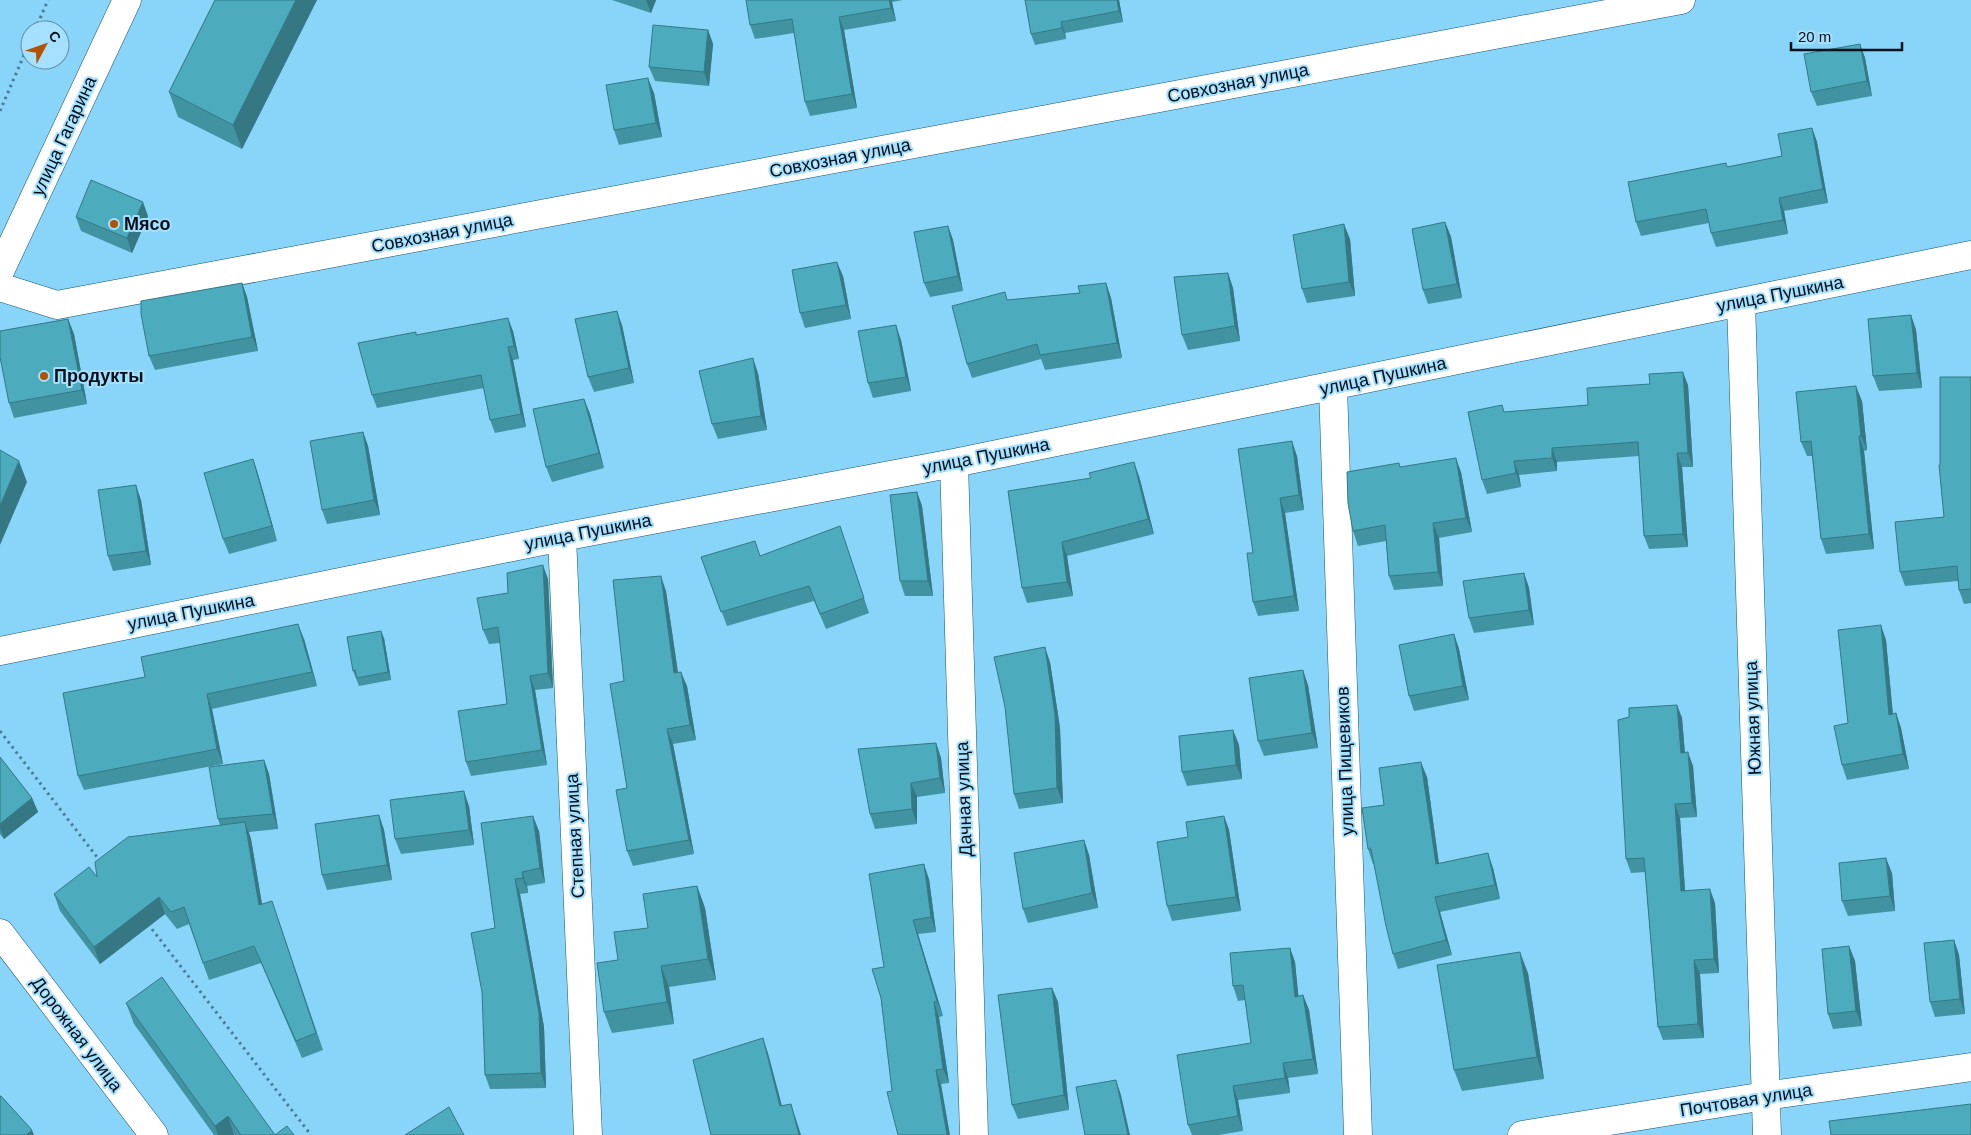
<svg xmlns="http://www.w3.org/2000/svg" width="1971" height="1135" viewBox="0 0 1971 1135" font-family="Helvetica,sans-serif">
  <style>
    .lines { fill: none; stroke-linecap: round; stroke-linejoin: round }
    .minor-casing { stroke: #18546e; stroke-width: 29 }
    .tertiary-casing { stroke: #18546e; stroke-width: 29 }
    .secondary-casing { stroke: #18546e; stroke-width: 29 }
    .path { stroke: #4b7c95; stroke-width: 3; stroke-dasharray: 2.5 4; stroke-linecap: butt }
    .minor { stroke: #fff; stroke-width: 28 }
    .tertiary { stroke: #fff; stroke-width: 28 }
    .secondary { stroke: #fff; stroke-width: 28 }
    .wall { fill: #4193a2 }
    .shaded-wall { fill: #357884 }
    .building { fill: #4cabbc; stroke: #357884 }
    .poi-dot { fill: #b25302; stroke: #a5e0fe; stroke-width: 2 }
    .labels { text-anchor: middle; stroke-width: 4; stroke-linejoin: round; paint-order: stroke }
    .street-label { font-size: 18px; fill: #00101b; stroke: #a5e0fe }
    .poi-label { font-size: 18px; font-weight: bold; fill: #00101b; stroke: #a5e0fe; text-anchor: start }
  </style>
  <rect width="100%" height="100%" fill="#89d5fa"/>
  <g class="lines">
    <!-- minor casing -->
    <g class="minor-casing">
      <path id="minor" d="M0,287l57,18 1624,-305
        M1741,302l26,833
        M1333,387l25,748
        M954,463l20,672
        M562,537l26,598
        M0,651l562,-114 392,-74 1017,-208
        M1522,1135l243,-39 206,-29"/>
    </g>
    <!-- tertiary casing -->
    <g class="tertiary-casing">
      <path id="tertiary" d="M0,271l127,-271"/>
    </g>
    <!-- secondary casing -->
    <g class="secondary-casing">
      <path id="secondary" d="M0,933l154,202"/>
    </g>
    <!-- path -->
    <path class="path" d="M35,30l13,-30
      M0,111l30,-70
      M0,731l100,130
      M148,924l163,211"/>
    <!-- minor -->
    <use href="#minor" class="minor"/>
    <!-- tertiary -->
    <use href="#tertiary" class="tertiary"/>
    <!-- secondary -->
    <use href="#secondary" class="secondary"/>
  </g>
  <!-- wall -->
  <path class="wall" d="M215,0h102l-75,149 -64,-32 -9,-25z
    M612,0h44l-5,13z
    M746,0h157l-11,2 4,19 -52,9 13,78 -47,8 -5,-14 -11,-69 -39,6 -5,-14z
    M1025,0h94l4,22 -58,11 1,6 -31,6 -4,-11z
    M708,30l5,14 -4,42 -54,-5 -6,-14z
    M1860,44l5,14 7,38 -55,10 -6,-14z
    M654,93l8,44 -43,8 -5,-15z
    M1812,128l5,14 11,61 -44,8 4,23 -72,13 -5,-14 -2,-10 -68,13 -5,-14 92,-55 54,-11z
    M148,216l-16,37 -51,-22 -5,-14z
    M1445,222l6,15 11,61 -34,6 -5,-14z
    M948,226l5,14 10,51 -33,6 -6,-14z
    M1350,239l5,57 -48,7 -5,-14z
    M1228,273l5,15 7,53 -52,9 -6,-15z
    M843,276l8,43 -46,9 -5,-15z
    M242,283l5,14 11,54 -103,19 -6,-14z
    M1106,283l5,15 11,60 -77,12 -4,-11 -69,19 -5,-14 41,-64 72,-7z
    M1911,315l5,15 6,58 -43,3 -6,-15z
    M68,319l6,15 13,70 -73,14 -5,-15z
    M622,325l12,58 -40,9 -6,-15z
    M513,331l6,28 -6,1 13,67 -31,6 -5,-13 -6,-32 -107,20 -5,-13 44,-60z
    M901,340l10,51 -38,7 -5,-15z
    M758,373l9,57 -49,9 -6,-15z
    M1971,377v226l-7,1 -5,-14 -1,-9 -53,5 -5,-14 44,-55 -4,-52z
    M1688,385l5,82h-11l6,80 -39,2 -5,-13 -5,-80 -82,6v9l-38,4 2,12 -34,7 -5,-14 23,-68 83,-7z
    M584,399l6,15 14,54 -52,14 -6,-15z
    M1862,401l5,49 -3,1 10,98 -48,5 -5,-15 -9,-83h-5l-6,-14z
    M363,432l5,14 12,69 -53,9 -5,-14z
    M1297,456l7,54 -19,3 14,98 -41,5 -5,-14v-49z
    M253,459l5,15 19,67 -48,13 -6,-15z
    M1401,467l60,5 11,60 -33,6 4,48 -49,4 -5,-14 -3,-35 -28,5 -5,-15z
    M1139,476l15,58 -87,22 6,40 -46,7 -5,-15 -14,-97z
    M917,492l5,14 11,90h-28l-5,-15z
    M141,500l10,65 -38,6 -5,-15z
    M845,541l24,72 -43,16 -12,-28 -87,25 -26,-69 59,-1z
    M1524,573l5,15 5,37 -60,8 -5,-15z
    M548,579l5,109 -18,2 12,75 -76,11 -5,-14 41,-58 -7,-61 -11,1 -6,-14 25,-37z
    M666,591l12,81 9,14 9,54 -23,4 21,110 -61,12 -6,-15v-63l-3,-107z
    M1454,634l5,15 10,51 -55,11 -5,-15z
    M384,638l7,42 -32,6 -6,-15z
    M304,639l13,47 -105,23 11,55 -139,26 -6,-14 67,-99z
    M1886,640l7,74 3,-1 5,15 8,41 -62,11 -5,-15 6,-42z
    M1050,662l10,66 3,75 -44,6 -5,-15z
    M1308,685l10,63 -54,8 -6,-15z
    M1677,705l5,13 3,35 8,13 4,51 -17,1 5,72 30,13 4,70 -19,1 4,64 -41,2 -5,-13 -13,-155 -14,1 -5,-14z
    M1233,730l6,15 3,34 -55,7 -5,-14z
    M936,743l5,15 4,35 -28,4v27l-42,5 -5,-15z
    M0,757l32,41 6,14 -34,27 -4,-5z
    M264,760l5,14 9,55 -29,3 2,7 11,65 16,14 45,132 -21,8 -41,-95 -52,17 -20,-56 -12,5 -12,-15 -65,50 -40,-53 -6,-17 43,-17 123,-52 -2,-6z
    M1427,777l12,87 54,4 7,31 -60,13 12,43 -54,14 -5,-15 -19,-90h-1l-5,-15 16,-44z
    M469,806l5,39 -73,9 -6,-15z
    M379,815l5,15 8,50 -65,10 -5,-15z
    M1224,816l5,14 12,81 -69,10 -5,-15 21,-69z
    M481,823l58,8 6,52 -18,3 1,7 -8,1 24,133 2,61 -56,1 -5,-14 10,-147z
    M1084,840l5,15 9,53 -70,15 -5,-14z
    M1892,873l3,38 -47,5 -6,-15z
    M929,879l7,53 -18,2 25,82 -4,1 10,66 -8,1 -57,-117z
    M697,886l8,22 11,72 -47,7 5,37 -62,9 -8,-21 44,-84z
    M1954,940l5,15 6,59 -30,3 -5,-15z
    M1849,946l6,15 7,65 -29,3 -5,-15z
    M1290,948l5,14 3,34 5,-1 6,15 9,64 -30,4 2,15 -52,7 5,31 -24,4h-27l-4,-10 63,-82 -6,-43 -7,1 -5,-15z
    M1528,973l16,106 -82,12 -8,-21z
    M1052,988l6,14 11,108 -51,9 -6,-14z
    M126,1003l149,132h19h-80l-80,-111z"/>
  <!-- shaded-wall -->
  <path class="shaded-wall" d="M296,0h21l-75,149 -9,-24z
    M646,0h10l-5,13z
    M889,0h3v2l4,19 -5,-13z
    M1117,0h2l4,22 -4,-11z
    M839,17l5,13 13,78 -5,-14z
    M1061,22l4,11 1,6 -4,-11z
    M708,30l5,14 -4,42 -5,-14z
    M1860,44l5,14 7,38 -5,-15z
    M648,78l6,15 8,44 -6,-14z
    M1812,128l5,14 11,61 -5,-14z
    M1779,198l5,13 4,23 -5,-14z
    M143,202l5,14 -16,37 -5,-15z
    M1445,222l6,15 11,61 -5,-14z
    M1344,224l6,15 5,57 -6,-14z
    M948,226l5,14 10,51 -5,-15z
    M837,262l6,14 8,43 -5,-14z
    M1228,273l5,15 7,53 -5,-15z
    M242,283l5,14 11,54 -6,-14z
    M1106,283l5,15 11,60 -5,-15z
    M617,311l5,14 12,58 -5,-15z
    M1911,315l5,15 6,58 -5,-15z
    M508,318l5,13 6,28 -5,-13z
    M68,319l6,15 13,70 -5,-14z
    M896,325l5,15 10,51 -5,-14z
    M508,347l5,13 13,67 -5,-13z
    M753,358l5,15 9,57 -6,-14z
    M1683,372l5,13 5,82 -5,-14z
    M1856,386l6,15 5,49 -6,-14z
    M584,399l6,15 14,54 -5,-15z
    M363,432l5,14 12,69 -6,-15z
    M1859,436l5,15 10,98 -5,-15z
    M1292,441l5,15 7,54 -5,-15z
    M1552,448l5,14v9l-5,-13z
    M1677,453l5,14 6,80 -5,-13z
    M1456,458l5,14 11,60 -6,-14z
    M253,459l5,15 19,67 -5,-15z
    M19,461l8,21 -27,63v-39z
    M1514,461l5,14 2,12 -5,-14z
    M1134,462l5,14 15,58 -6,-15z
    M136,485l5,15 10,65 -5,-14z
    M917,492l5,14 11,90 -5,-15z
    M1280,498l5,15 14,98 -5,-15z
    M1433,523l6,15 4,48 -5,-14z
    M1062,542l5,14 6,40 -6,-14z
    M543,565l5,14 5,109 -5,-15z
    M1524,573l5,15 5,37 -5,-15z
    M661,576l5,15 14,96 -6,-14z
    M298,624l6,15 13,47 -5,-14z
    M1881,625l5,15 8,89 -5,-14z
    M381,631l3,7 7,42 -3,-8z
    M1454,634l5,15 10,51 -6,-14z
    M1045,647l5,15 10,66 3,75 -6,-15z
    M1303,670l5,15 10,63 -6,-15z
    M681,672l6,14 9,54 -6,-15z
    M530,676l5,14 12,75 -5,-15z
    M207,694l5,15 11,55 -6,-15z
    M1677,705l5,13 4,49 -5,-14z
    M1896,713l5,15 8,41 -6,-15z
    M667,729l6,15 21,110 -5,-14z
    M1233,730l6,15 3,34 -6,-14z
    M936,743l5,15 4,35 -5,-15z
    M1688,752l5,14 4,51 -5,-14z
    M264,760l5,14 9,55 -5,-15z
    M1421,762l6,15 14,102 -5,-15z
    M911,783l6,14v27l-5,-15z
    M464,791l5,15 5,39 -5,-15z
    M32,798l6,14 -34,27 -4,-11v-4z
    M1675,804l5,14 6,86 -5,-13z
    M379,815l5,15 8,50 -5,-15z
    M533,816l6,15 6,52 -5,-15z
    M1224,816l5,14 12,81 -5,-14z
    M245,822l6,17 14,83 -6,-17z
    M1084,840l5,15 9,53 -6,-15z
    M1488,853l5,15 7,31 -5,-14z
    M1886,858l6,15 3,38 -5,-15z
    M924,864l5,15 7,53 -5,-15z
    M522,872l5,14 1,7 -5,-15z
    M515,879l5,15 24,133 2,61 -5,-15z
    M697,886l8,22 11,72 -8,-21z
    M1710,889l5,14 4,70 -5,-14z
    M159,897l6,17 -65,50 -6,-17z
    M1435,897l5,15 12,43 -6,-15z
    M913,920l5,14 25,82 -6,-15z
    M1954,940l5,15 6,59 -5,-15z
    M1849,946l6,15 7,65 -6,-15z
    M1290,948l5,14 5,49 -5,-14z
    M1520,952l8,21 16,106 -7,-22z
    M1694,960l6,14 4,64 -6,-14z
    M661,966l8,21 5,37 -7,-22z
    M1052,988l6,14 11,108 -5,-15z
    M1303,995l6,15 9,64 -5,-15z
    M934,1002l5,15 10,66 -6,-14z
    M763,1038l5,15 18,68 -6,-15z
    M1283,1063l5,15 2,15 -5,-15z
    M936,1070l5,14 9,51h-3z
    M1116,1080l5,15 9,40h-2z
    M1233,1086l5,14 5,31 -5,-15z
    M791,1104l5,15 5,16h-2z
    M228,1116l6,19h-16l-3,-9z
    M32,1130l2,5h-8z"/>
  <!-- building -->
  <path class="building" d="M215,0h81l-63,125 -64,-33z
    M746,0h143l2,8 -52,9 13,77 -47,8 -13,-83 -42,6z
    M1025,0h92l2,11 -58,11 1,6 -31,6z
    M653,25l55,5 -4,42 -55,-5z
    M1860,44l7,37 -56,11 -7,-38z
    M648,78l8,45 -42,7 -8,-45z
    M1812,128l11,61 -44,9 4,22 -72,13 -5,-24 -70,13 -8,-40 98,-19 1,4 55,-11 -4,-22z
    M91,180l52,22 -16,36 -51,-21z
    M1445,222l12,62 -34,6 -11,-61z
    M1344,224l5,58 -47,7 -9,-54z
    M948,226l10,50 -34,7 -10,-51z
    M837,262l9,43 -46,8 -8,-43z
    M1228,273l7,53 -53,9 -8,-58z
    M242,283l10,54 -103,19 -8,-42v-13z
    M1106,283l11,60 -77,12 -3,-11 -70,20 -15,-58 53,-14 2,8 73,-7 -2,-7z
    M617,311l12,57 -41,9 -13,-58z
    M1911,315l6,58 -44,3 -5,-57z
    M508,318l6,28 -6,1 13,67 -31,6 -9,-45 -109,20 -14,-52 58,-11v3z
    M68,319l14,71 -73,13 -9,-46v-26z
    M896,325l10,52 -38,6 -10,-52z
    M753,358l8,58 -49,8 -13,-53z
    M1683,372l5,81h-11l6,81 -39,2 -6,-94 -86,6v10l-38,3 2,12 -34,7 -14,-68 34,-7 2,7 84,-7 -1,-17 63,-4 -1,-10z
    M1940,377h31v212l-12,1 -2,-24 -57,6 -5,-50 49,-5 -5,-52h1z
    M1856,386l5,50h-2l10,98 -48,5 -10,-98 -10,1 -5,-50z
    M584,399l15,54 -53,14 -13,-58z
    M363,432l11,68 -52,10 -12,-69z
    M1292,441l7,54 -19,3 14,98 -41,6 -6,-49h6l-15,-104z
    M0,450l19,11 -19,45z
    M1456,458l10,60 -33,5 5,49 -49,4 -4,-51 -32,6 -5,-28 -1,-31 52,-9 1,4z
    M253,459l19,67 -49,13 -19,-66z
    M1134,462l14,57 -86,23 5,40 -45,6 -14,-97 83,-13 -2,-5z
    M136,485l10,66 -38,5 -10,-66z
    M917,492l11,89h-28l-10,-86z
    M840,526l24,72 -44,16 -11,-28 -88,26 -20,-55 54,-16 5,15z
    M543,565l5,108 -18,3 12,74 -76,12 -8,-51 49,-7 -9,-77 -15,3 -6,-32 31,-5 -1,-20z
    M1524,573l5,37 -60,8 -6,-37z
    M661,576l13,97 7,-1 9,53 -23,4 22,111 -62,11 -11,-61 11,-2 -17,-104 14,-3 -11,-101z
    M298,624l14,48 -105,22 10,55 -139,27 -15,-83 82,-16 -4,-20z
    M1881,625l8,90 7,-2 7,41 -61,11 -8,-39 14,-3 -10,-93z
    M381,631l7,41 -31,6 -2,-8 -2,1 -6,-34z
    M1454,634l9,52 -54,10 -10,-51z
    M1045,647l10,67 2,74 -43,6 -9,-87 -11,-50z
    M1303,670l9,63 -54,8 -9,-63z
    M1677,705l4,48 7,-1 4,51 -17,1 6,87 29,-2 4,70 -20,1 4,64 -40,3 -14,-169 -18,1 -8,-139 11,-3v-9z
    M1233,730l3,35 -54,7 -3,-36z
    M936,743l4,35 -29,5 1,26 -42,5 -12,-65z
    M0,757l32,41 -32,26z
    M264,760l9,54 -55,5 -9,-52z
    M1421,762l15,102 52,-11 7,32 -60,12 11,43 -53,14 -7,-28 -15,-77h-3l-6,-41 22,-3 -5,-37z
    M464,791l5,39 -74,9 -5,-39z
    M379,815l8,50 -65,10 -7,-51z
    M533,816l7,52 -18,4 1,6 -8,1 24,134 2,60 -56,2 -3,-83 -11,-59 24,-5 -14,-105z
    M1224,816l12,81 -69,9 -10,-64 31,-5 -2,-15z
    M245,822l14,83 13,-4 44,132 -20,8 -42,-95 -51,17 -19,-56 -13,5 -12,-15 -65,50 -40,-53 35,-27 8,10 -2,-15 33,-25z
    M1084,840l8,53 -69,16 -9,-56z
    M1886,858l4,38 -48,5 -3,-38z
    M924,864l7,53 -18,3 24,81 -3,1 9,67 -7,1 11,65h-49l-11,-43 5,-1 -11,-93 -9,-29 12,-2 -15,-93z
    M697,886l11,73 -47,7 6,36 -63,10 -7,-49 21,-3 -4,-28 34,-4 -5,-34z
    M1954,940l6,59 -30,3 -6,-59z
    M1849,946l7,65 -28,3 -6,-65z
    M1290,948l5,49 8,-2 10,64 -30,4 2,15 -52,8 5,30 -50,9 -11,-70 74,-12 -8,-58 -10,1 -3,-33z
    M1520,952l17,105 -83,13 -17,-105z
    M162,977l113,158 12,-9 7,9h-53l-13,-19 -13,10 -89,-123z
    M1052,988l12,107 -52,10 -14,-110z
    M763,1038l17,68 11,-2 8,31h-88l-18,-75z
    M1116,1080l12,55h-43l-9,-48z
    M0,1096h1l31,34 -6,5h-26z
    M1971,1104v31h-140l-2,-14z
    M449,1107l15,28h-59z"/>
  <!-- markers -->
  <g class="poi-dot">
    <circle cx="114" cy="224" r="5"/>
    <circle cx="44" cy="376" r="5"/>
  </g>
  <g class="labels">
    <!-- street labels -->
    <g class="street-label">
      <text transform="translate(1238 83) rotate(-11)" y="6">Совхозная улица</text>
      <text transform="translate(64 136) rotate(-65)" y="6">улица Гагарина</text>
      <text transform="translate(840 158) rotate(-11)" y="6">Совхозная улица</text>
      <text transform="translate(442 233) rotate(-11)" y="6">Совхозная улица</text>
      <text transform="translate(1780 294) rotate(-11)" y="6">улица Пушкина</text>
      <text transform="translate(1383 376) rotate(-12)" y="6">улица Пушкина</text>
      <text transform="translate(986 456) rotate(-11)" y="6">улица Пушкина</text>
      <text transform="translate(588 532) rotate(-11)" y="6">улица Пушкина</text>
      <text transform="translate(191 612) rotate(-11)" y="6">улица Пушкина</text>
      <text transform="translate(1753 718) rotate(-92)" y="6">Южная улица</text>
      <text transform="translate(1345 761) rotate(-92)" y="6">улица Пищевиков</text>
      <text transform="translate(964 799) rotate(-92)" y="6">Дачная улица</text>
      <text transform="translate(575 836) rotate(-93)" y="6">Степная улица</text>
      <text transform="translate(77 1034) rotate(53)" y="6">Дорожная улица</text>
      <text transform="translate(1746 1100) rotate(-9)" y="6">Почтовая улица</text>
    </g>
    <!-- poi labels -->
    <g class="poi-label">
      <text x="124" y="230">Мясо</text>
      <text x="54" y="382">Продукты</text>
    </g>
  </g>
  <!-- north arrow -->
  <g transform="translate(45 45) rotate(49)"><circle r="24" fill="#a5e0fe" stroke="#638da3"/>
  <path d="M0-4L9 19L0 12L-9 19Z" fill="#b25302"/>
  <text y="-8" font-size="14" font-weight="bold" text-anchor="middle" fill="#00101b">С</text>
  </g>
  <!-- scale -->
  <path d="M1791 42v8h111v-8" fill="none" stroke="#00101b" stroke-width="2.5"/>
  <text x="1798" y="42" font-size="15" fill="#00101b" stroke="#a5e0fe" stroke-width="4" paint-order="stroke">20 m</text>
</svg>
